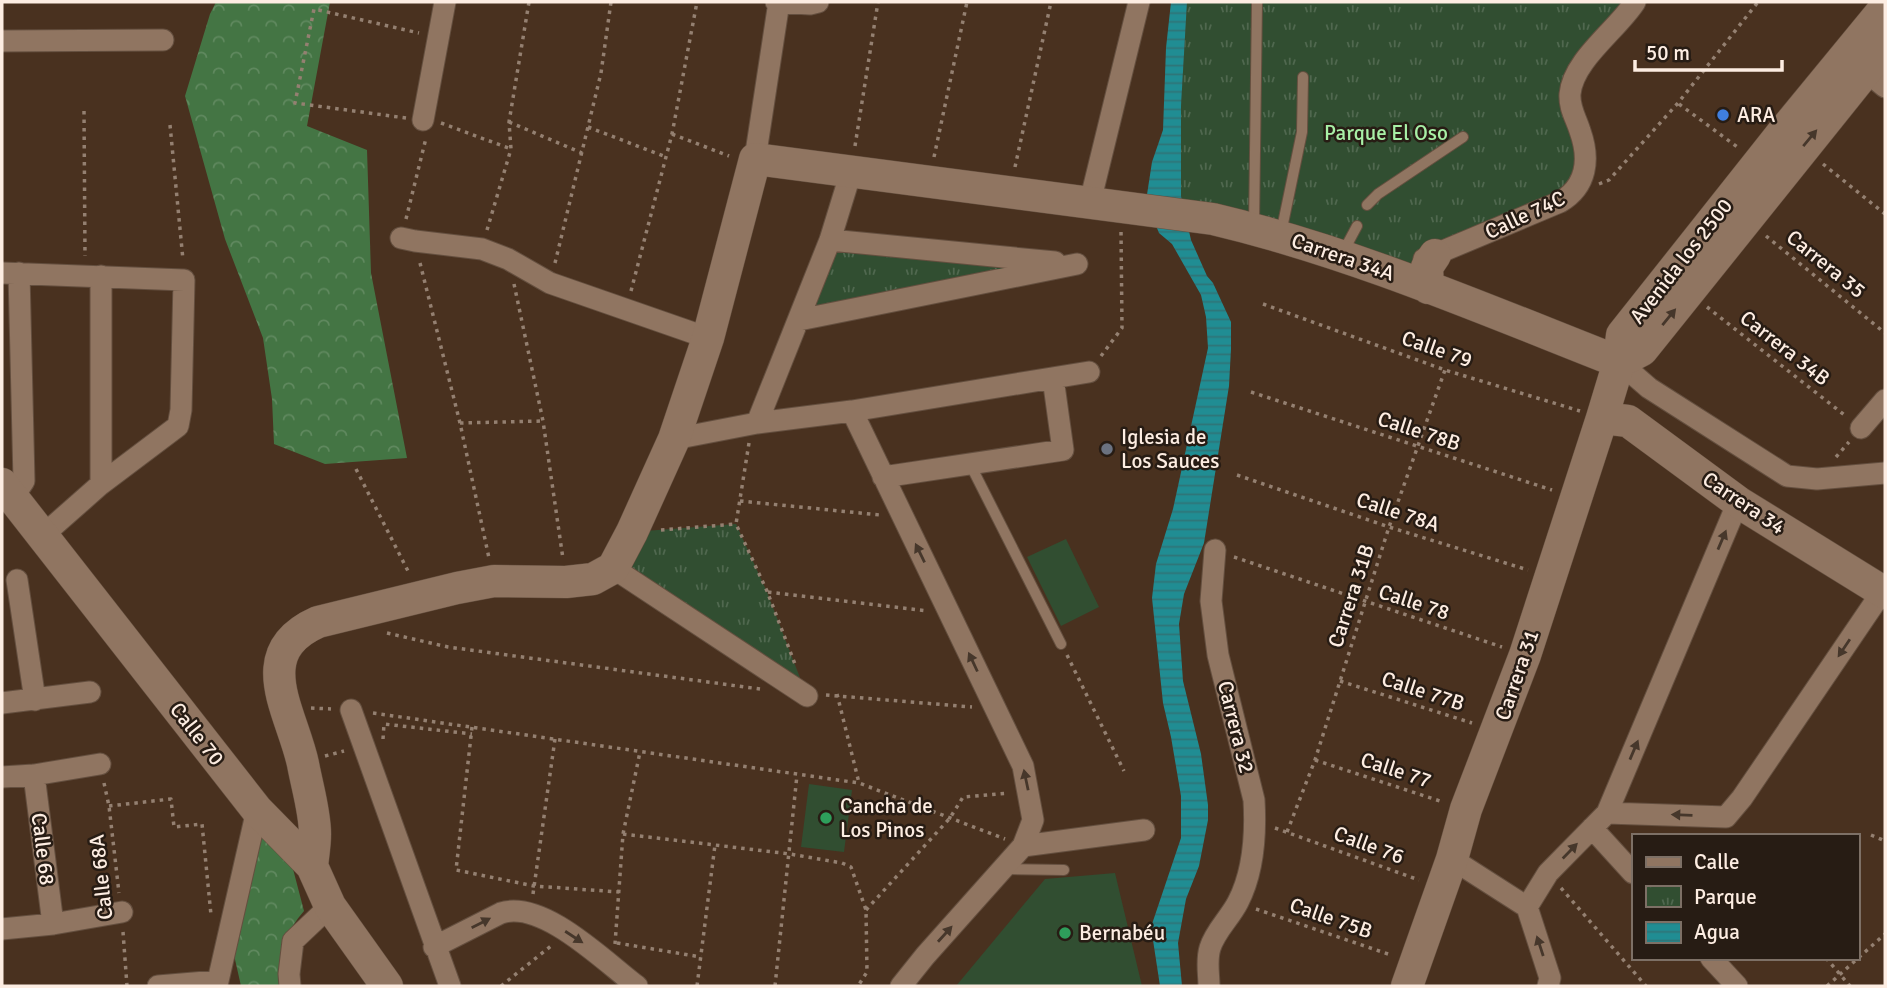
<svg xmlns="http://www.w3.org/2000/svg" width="1887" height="988" viewBox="0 0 1887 988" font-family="Signika,sans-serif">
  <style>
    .forest { fill: url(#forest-crowns) }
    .park { fill: url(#park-tufts) }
    .garden { fill: #314e31 }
    .water { fill: url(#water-rules) }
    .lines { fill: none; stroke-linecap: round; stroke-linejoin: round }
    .lane-casing { stroke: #644f3f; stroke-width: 12 }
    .street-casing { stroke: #644f3f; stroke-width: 23 }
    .secondary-casing { stroke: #644f3f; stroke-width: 33 }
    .path { stroke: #948071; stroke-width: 3.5; stroke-dasharray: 3.5 5; stroke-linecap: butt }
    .lane { stroke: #907561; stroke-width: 10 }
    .street { stroke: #907561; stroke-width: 21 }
    .secondary { stroke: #907561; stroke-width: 32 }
    .oneway { fill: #46372b }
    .shop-dot { fill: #3f7fe0; stroke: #271c14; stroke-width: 2.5 }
    .worship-dot { fill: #6b7280; stroke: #271c14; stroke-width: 2.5 }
    .leisure-dot { fill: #2e9e5b; stroke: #271c14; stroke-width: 2.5 }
    .labels { text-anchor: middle; stroke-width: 5; stroke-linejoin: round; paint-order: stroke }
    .poi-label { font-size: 21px; fill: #fdede2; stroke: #271c14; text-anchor: start }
    .park-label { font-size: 21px; fill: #a8f0a6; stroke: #271c14 }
    .street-label { font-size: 21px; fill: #fdede2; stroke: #271c14 }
  </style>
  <defs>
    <pattern id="forest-crowns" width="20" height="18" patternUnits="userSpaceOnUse" patternTransform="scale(1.75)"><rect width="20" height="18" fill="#447544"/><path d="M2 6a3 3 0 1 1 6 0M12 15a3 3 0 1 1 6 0" fill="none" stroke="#60895f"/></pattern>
    <pattern id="park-tufts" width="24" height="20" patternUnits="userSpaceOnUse" patternTransform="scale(1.75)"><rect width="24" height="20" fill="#314e31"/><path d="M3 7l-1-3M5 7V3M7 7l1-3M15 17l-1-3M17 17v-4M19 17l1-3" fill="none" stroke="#50684f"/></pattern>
    <pattern id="water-rules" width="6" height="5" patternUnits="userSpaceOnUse" patternTransform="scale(1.75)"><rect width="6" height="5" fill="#208d93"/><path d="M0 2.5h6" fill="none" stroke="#2f7477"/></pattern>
  </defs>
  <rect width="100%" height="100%" fill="#49311f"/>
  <!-- forest -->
  <path class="forest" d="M216,2h114l-23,124 60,24 4,123 36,185 -82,6 -51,-20 -2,-45 -9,-61 -38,-99 -40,-143 25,-82z
    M262,830l31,39 11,42c-20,23 -27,45 -24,75h-39l-7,-31z"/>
  <!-- park -->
  <path class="park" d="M1187,2h448l-60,75 11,80 -26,45 -170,71 -205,-58 -4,-19v-90z
    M830,240l247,24 -278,56z
    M736,524l31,68 40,104 -194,-128 19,-36z"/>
  <!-- garden -->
  <path class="garden" d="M1066,539l33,68 -38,19 -34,-69z
    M809,784l43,6 -8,62 -43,-5z
    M1115,873l27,113h-186l89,-107z"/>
  <!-- water -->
  <path class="water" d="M1171,2h16l-6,104v90l10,44 16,36 6,7 18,39v27l-2,37 -25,157 -20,51 -5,30 4,57 18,73 7,51v15l-9,46 -13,33 -8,44 4,43h-22l-9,-59 30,-89v-42l-10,-59 -8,-34 -11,-105 4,-34 17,-55 35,-161 -2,-31 -5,-22 -29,-51 -13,-11 -13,-32 6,-39 11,-32 3,-82z"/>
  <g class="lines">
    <!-- lane casing -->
    <g class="lane-casing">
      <path id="lane" d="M1367,205l11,-11 85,-57
        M1254,226l3,-224
        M1281,233l21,-101 1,-55
        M1342,254l15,-28
        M970,464l91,180
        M1003,869l61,1"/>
    </g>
    <!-- street casing -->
    <g class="street-casing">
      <path id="street" d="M776,2l34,2 8,-2
        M2,41l161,-1
        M1857,64l28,23
        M423,120l22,-118
        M755,159l24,-157
        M1090,202l49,-200
        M401,238l14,3 67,8 26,10 42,24 158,55
        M830,240l225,22
        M1424,259l136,-57c27,-16 30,-43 20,-71 -4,-13 -11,-23 -10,-37 3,-34 47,-64 65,-92
        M2,273l182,7 -3,130 -3,16 -77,58 -60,53
        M799,320l278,-56
        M1619,362l30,26 138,88 30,3 68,-6
        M852,411l171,355 10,54 -10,26 -98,110 -24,30
        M757,423l73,-183 21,-68
        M1861,428l24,-28
        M674,439l83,-16 95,-12 237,-39
        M883,477l180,-27 -10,-72
        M101,484v-208
        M12,499l12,-18 -5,-208
        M613,568l194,128
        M17,580l18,120
        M2,703l88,-11
        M351,710l99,276
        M34,775l19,149
        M2,777l32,-2 66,-11
        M1607,813l119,4 16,-19 140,-206
        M1592,828l41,45
        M1023,846l121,-16
        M1452,859l75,48 23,71 -2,8
        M1527,907l21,-34 59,-60 131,-311
        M2,929l51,-5 69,-12
        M434,947l67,-34c42,-14 105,50 136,73
        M1711,958l26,28
        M158,986l60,-5 39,-171
        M290,986l-1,-12 4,-33 37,-35
        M1209,986c0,-12 -3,-25 1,-38 5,-17 20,-30 28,-46 16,-31 18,-68 16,-102l-36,-145 -7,-54 4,-51"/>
    </g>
    <!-- secondary casing -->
    <g class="secondary-casing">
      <path id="secondary" d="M1428,288l-1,-21 8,-12
        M1619,362l23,-12 243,-303
        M1602,418l26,3 110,81 147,91
        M2,484l255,326 55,56 18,40 57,80
        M312,866c1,-10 3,-21 3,-32 0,-22 -8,-48 -12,-70 -11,-52 -55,-111 15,-142l139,-34 37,-7 72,1 27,-3 20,-11 19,-36 42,-93 34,-101 47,-179 458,60c140,33 273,91 406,143
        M1407,986l45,-127 14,-50 59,-154 77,-237 17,-56 3,-27 161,-203 102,-124"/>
    </g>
    <!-- path -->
    <path class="path" d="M1679,104l61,45
      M84,111l1,145
      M406,118l-111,-15 19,-94 105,24
      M509,122l73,31
      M441,123l70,26
      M170,125l13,135
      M588,127l78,30
      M672,134l57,22
      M855,146l23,-144
      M934,157l33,-155
      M1823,164l62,50
      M1015,167l36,-165
      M1599,184l10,-4 69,-77 80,-101
      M406,219l20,-81
      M487,230l24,-81 -2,-27 20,-120
      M1766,236l119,97
      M420,263l40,160 29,135
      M555,263l46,-190 10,-71
      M514,284l29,137 20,138
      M631,291l41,-157 25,-132
      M1263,304l182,66 135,41
      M1707,307l140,110
      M1101,356l21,-28 -1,-97
      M1251,392l301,98
      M460,423l83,-2
      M749,443l-13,81 31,67 28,73
      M1836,457l13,-15
      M356,469l53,104
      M1237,475l152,52 139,43
      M740,501l140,14
      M661,530l75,-6
      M1234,557l268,90
      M768,592l160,19
      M387,633l61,14 312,42
      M1067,655l57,116
      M1340,681l132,42
      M837,694l22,89
      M826,695l146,12
      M311,708l20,1
      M373,713l486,70 146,56
      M472,727l-16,143 78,16 85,6
      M383,739l1,-15 88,10
      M325,756l19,-5
      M1315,760l128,42
      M104,783l5,23 10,87
      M109,806l62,-7 3,28 28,-3 9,91
      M1275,828l144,52
      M1287,832l28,-72 74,-233 56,-157
      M623,834l167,20 52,9 9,4 15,43 1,62 -9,14
      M1871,835l14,6
      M1561,888l85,98
      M533,894l22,-155
      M1256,909l135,46
      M866,910l84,-92 13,-21 46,-4
      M123,932l4,54
      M617,943l84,14
      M615,944l8,-110 17,-82
      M1826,958l24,28
      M501,986l50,-40
      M697,986l18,-141
      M775,986l22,-211
      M1827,986l58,-52"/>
    <!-- lane -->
    <use href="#lane" class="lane"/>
    <!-- street -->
    <use href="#street" class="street"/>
    <!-- secondary -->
    <use href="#secondary" class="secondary"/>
  </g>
  <!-- one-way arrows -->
  <defs><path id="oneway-solid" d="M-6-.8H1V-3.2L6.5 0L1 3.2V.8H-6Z" transform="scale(1.75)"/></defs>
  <g class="oneway">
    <use href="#oneway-solid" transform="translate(1810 138) rotate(-50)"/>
    <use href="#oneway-solid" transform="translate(1669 317) rotate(-51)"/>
    <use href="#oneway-solid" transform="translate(1722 540) rotate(-67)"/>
    <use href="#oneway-solid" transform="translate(920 553) rotate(-116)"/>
    <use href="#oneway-solid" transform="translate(1844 648) rotate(124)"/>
    <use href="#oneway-solid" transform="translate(973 662) rotate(-115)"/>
    <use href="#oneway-solid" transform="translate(1634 750) rotate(-67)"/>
    <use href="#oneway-solid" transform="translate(1026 780) rotate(-102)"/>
    <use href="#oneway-solid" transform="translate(1682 815) rotate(-178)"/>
    <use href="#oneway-solid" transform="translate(1570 851) rotate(-46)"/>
    <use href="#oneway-solid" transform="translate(481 923) rotate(-27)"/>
    <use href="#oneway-solid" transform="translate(945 934) rotate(-48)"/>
    <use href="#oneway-solid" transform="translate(574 937) rotate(33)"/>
    <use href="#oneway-solid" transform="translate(1540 946) rotate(-108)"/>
  </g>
  <!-- markers -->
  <circle class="shop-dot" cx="1723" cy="115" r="7"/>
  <circle class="worship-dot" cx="1107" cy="449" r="7"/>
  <g class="leisure-dot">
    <circle cx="826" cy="818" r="7"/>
    <circle cx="1065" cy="933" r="7"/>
  </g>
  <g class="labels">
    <!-- poi labels -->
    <g class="poi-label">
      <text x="1737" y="122">ARA</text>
      <text x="1121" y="444">Iglesia de<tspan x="1121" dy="24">Los Sauces</tspan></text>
      <text x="840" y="813">Cancha de<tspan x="840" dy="24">Los Pinos</tspan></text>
      <text x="1079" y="940">Bernabéu</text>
    </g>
    <!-- park labels -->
    <g class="park-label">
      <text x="1386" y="140">Parque El Oso</text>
    </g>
    <!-- street labels -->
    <g class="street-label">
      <text transform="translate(1525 215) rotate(-25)" y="7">Calle 74C</text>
      <text transform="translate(1343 257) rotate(19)" y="7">Carrera 34A</text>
      <text transform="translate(1681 261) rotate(-52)" y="7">Avenida los 2500</text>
      <text transform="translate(1826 264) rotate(39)" y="7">Carrera 35</text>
      <text transform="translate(1785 348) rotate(38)" y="7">Carrera 34B</text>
      <text transform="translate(1437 349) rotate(19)" y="7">Calle 79</text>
      <text transform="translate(1419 431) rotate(18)" y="7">Calle 78B</text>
      <text transform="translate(1744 503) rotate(34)" y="7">Carrera 34</text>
      <text transform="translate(1398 512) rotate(18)" y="7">Calle 78A</text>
      <text transform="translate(1351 596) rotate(-72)" y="7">Carrera 31B</text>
      <text transform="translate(1414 602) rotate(18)" y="7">Calle 78</text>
      <text transform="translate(1517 675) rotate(-71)" y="7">Carrera 31</text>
      <text transform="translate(1423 691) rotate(18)" y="7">Calle 77B</text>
      <text transform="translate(1236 727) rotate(76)" y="7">Carrera 32</text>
      <text transform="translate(197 734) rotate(52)" y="7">Calle 70</text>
      <text transform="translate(1396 770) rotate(18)" y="7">Calle 77</text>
      <text transform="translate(1369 845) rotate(20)" y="7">Calle 76</text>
      <text transform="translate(43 849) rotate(83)" y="7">Calle 68</text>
      <text transform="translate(101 877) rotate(-96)" y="7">Calle 68A</text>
      <text transform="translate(1331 918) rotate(19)" y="7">Calle 75B</text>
    </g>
  </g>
  <!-- border -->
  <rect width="1887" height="988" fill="none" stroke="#fdede2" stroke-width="7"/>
  <!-- legend -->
  <rect x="1632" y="834" width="228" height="126" fill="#271c14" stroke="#7d7066" stroke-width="2"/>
  <rect x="1646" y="857" width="35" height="10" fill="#907561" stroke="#7d7066" stroke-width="2"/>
  <text x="1694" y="869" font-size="21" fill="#fdede2">Calle</text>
  <rect x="1646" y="886" width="35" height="21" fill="url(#park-tufts)" stroke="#7d7066" stroke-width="2"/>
  <text x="1694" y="904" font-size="21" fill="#fdede2">Parque</text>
  <rect x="1646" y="922" width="35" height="21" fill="url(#water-rules)" stroke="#7d7066" stroke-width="2"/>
  <text x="1694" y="939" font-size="21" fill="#fdede2">Agua</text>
  <!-- scale -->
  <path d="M1635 60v10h147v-10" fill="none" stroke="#fdede2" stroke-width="3.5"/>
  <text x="1646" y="60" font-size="21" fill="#fdede2" stroke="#271c14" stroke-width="5" paint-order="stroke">50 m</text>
</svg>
